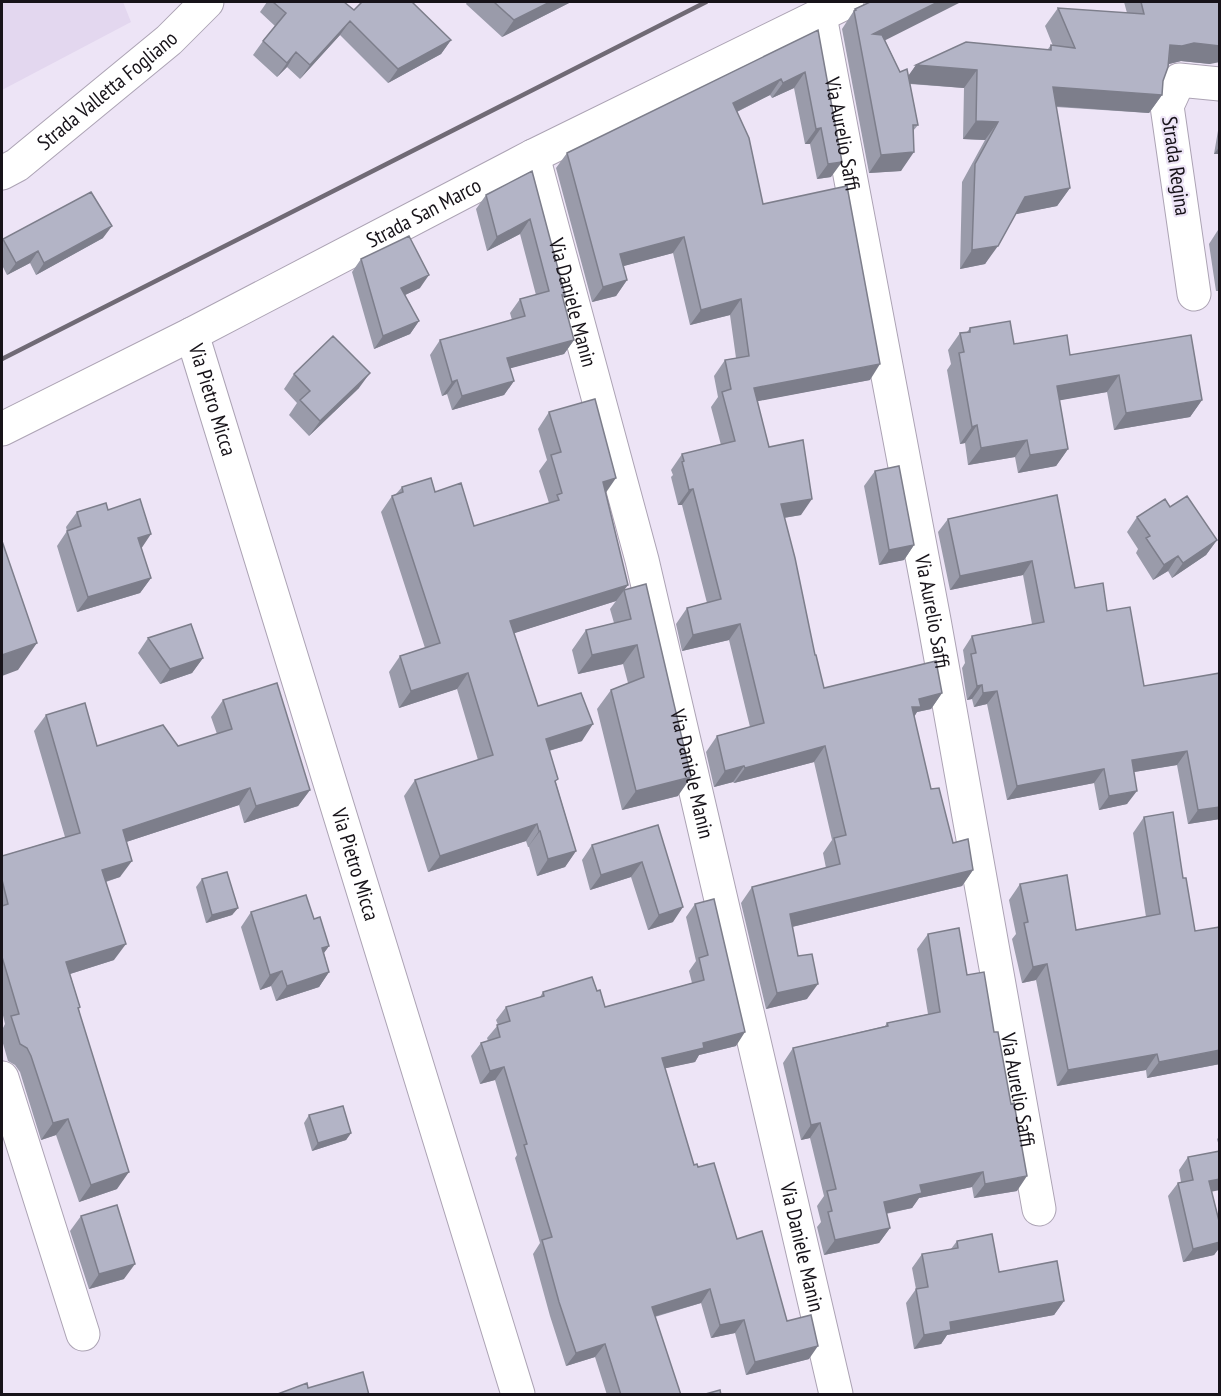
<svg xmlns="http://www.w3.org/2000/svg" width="1221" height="1396" viewBox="0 0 1221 1396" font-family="'PT Sans Narrow',sans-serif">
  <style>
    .built { fill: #e3d7ef }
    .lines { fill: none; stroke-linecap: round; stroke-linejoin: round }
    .minor-casing { stroke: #aca3b4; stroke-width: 35 }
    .minor { stroke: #fff; stroke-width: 33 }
    .rail { stroke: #706a75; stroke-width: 4.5 }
    .wall { fill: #9a9baa }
    .shaded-wall { fill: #7d7e8b }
    .building { fill: #b3b4c6; stroke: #7d7e8b; stroke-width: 1.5 }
    .labels { text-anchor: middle; stroke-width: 4.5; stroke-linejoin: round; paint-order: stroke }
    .street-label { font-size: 21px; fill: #171319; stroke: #ede4f6 }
  </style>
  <rect width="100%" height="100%" fill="#ede4f6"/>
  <!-- built -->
  <path class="built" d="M2,2h121l8,20 -129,68z"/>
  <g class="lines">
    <!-- minor casing -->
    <g class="minor-casing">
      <g id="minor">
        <path id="s1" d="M820,16l114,604 105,589"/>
        <path id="s2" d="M533,156l109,404 194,834"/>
        <path id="s3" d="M2,173l15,-8 152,-125 38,-38"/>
        <path d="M1194,294l-27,-188 12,-26 41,4"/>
        <path id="s4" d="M192,334l326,1060"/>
        <path id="s5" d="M2,429l190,-95 341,-178 314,-154"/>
        <path d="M2,1078l81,256"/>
      </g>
    </g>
    <!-- minor -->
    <use href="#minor" class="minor"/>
    <!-- rail -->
    <path class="rail" d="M2,359l704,-357"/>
  </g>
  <!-- wall -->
  <path class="wall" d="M267,2h77l10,8 97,30 -10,14 -53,29 -48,-48 -40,44 -13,-12 -10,10 -24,-22 10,-14 12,-15 -15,-14z
    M467,2h104l-69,35 -36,-33z
    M1124,2h96l-10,62 -29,-3 -12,3 -6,17 -1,14 -13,18 -93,-6 14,81 -13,18 -42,8 -30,50 -25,5 2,-87 23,-42 -22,-1 1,-51 -54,-4 8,41 -5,6 -12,40 -32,2 -27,-144 13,-20 30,31 15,32 9,4 7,-11 132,-16 3,-4 2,1 -8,-20 13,-18 69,5z
    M818,30l13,147 -14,2 -7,-35h-5l-11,-56 -22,10 -2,-3 -33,17 26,92 107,176 -113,21 12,46 32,68 -17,3 31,137 9,33 118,5 -11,16 -14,3 -3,5 17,72 22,54 20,27 -11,16 -170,41 15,72 -41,10 -25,-106 11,-16 74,-19 -3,-15 9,-13 -18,-78 -80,21 -1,-1 -19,5 -8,-35 11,-16 33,-9 -21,-87 -47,11 -6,-27 11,-16 20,-5 -25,-98h-4l-7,-28 2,-2 -2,-5 11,-16 39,-9 -10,-38 7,-10 -4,-21 11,-16 11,-2 -6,-43 -40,10 -17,-72 -50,13 4,14 -11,16 -24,6 -36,-134 11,-15z
    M1220,119v35h-6z
    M532,171l33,124 -2,3 11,42 -10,14 -54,14 4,13 -10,14 -52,15 -5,-16 -5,2 -12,-41 10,-15 72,-20 -2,-7 10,-14 16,-4 -16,-61 -33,17 -11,-42 10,-14z
    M1220,229v69l-1,-7h-3l-7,-47 9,-14z
    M103,238l-67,37 -6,-12 -23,12 -5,-10v-24l1,-2z
    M361,259l59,29 -15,7 14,26 -9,13 -36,15 -22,-77z
    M970,328l44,16 56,11 132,45 -12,17 -76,13 -7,-38 -48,8 9,49 -12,17 -38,7 -3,-16 -47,8 -3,-22 -5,1 -13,-74 4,-6 -3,-14 12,-17 7,-1z
    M294,374l65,14 -50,48 -20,-21 8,-12 -13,-14z
    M549,412l56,81 20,97 53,206 -56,14 -25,-101 14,-19 17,-7 -5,-19 -45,10 -6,-24 14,-20 28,-7 -4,-14 6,-8 -102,32 24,73 44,35 -33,10 7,32 20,68 -11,16 -28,9 -8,-29h-1l-2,-6 -98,31 -24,-76 11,-16 63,-20 -21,-71 -58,19 -10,-36 11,-16 25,-8 -44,-136 11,-16 4,-2 6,-7 72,39 75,-23 -10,-32 8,-11 -9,-31z
    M875,471l39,74 -10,15 -25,5 -15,-79z
    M1057,495l18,93 32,23 37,75 76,-13v146l-32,5 -11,-59 -43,7 -7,32 -28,6 -5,-27 -87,17 -20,-96 -13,3 -2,-8 -5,1 -5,-32 3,-5 -2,-13 9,-14 60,-12 -9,-49 -73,15 -12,-58 10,-13z
    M1170,507l47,33 -11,15 -34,23 -4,-7 -15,9 -17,-27 2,-4 -11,-17 10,-15z
    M108,510l33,38 10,30 -11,15 -63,19 -20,-66 10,-15 -1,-4 11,-15z
    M148,638l55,20 -11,15 -32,11 -22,-31z
    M223,700l87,90 -12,16 -54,17 -5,-18 -113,37 -6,35 -14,5 8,78 -44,14 10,33 -1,2 38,180 -38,13 -23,-67 -15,5 -21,-68 -5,-7 -7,-4 -6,-21v-10l3,-6 -3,-13v-155l63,-19 -31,-106 12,-16 51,31h81l39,-12 -6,-17z
    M1144,817l39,61 12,53 25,-4v137l-73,14 -1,-8 -89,16 -21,-106 -14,3 -10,-44 4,-5 -7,-34 11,-16 56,46 70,-13 -13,-84z
    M658,825l15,97 -25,8 -17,-53 -41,13 -8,-30 10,-15z
    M202,879l36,29 -6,7 -26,8 -10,-36z
    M695,904l41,142 -37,9 -4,7 -30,6 29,97 4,2 39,72 72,120 -63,16 -11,-42 -24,5 -10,-35 -46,14 26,78h-74l-12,-38 -29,9 -16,-50 -17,-62 7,-11 -25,-85 2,-3 -22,-75 -15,4 -9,-28 10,-13 7,-2 -1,-3 11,-13 -2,-5 10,-13 34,-10 3,-5 54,-1 8,16 87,-24 -3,-12 7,-10 -10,-44z
    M251,912l63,7 15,27 -5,7 5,19 -10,15 -43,14 -5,-15 -11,4 -19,-63z
    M928,934l39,41 50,216 -43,7 -2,-11 -53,11 -7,10 -26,6 4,14 -11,15 -55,12 -7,-28 4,-5 -4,-16 7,-10 -14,-58 -9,2 -18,-77 10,-15 92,-22 2,-3 41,-9 -11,-65z
    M309,1115l42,18 -5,7 -34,11 -8,-28z
    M1220,1136v14l-3,-11z
    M1188,1157l24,35 8,33v22l-6,8 -31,7 -15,-66 10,-13 3,-1 -2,-12z
    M81,1216l43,63 -35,10 -19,-58z
    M957,1241l42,31 65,29 -10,14 -107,20 -6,9 -27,5 -8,-46 10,-14 -4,-21 10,-14 29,-5z"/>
  <!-- shaded-wall -->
  <path class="shaded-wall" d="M550,2h21l-69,35 12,-17z
    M938,2h23l-99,50 11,-18z
    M350,21l-10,14 -40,44 10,-14z
    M451,40l-10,14 -53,29 10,-14z
    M1194,43l26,3v16l-10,2 -29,-3 -12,3 1,-19z
    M296,52l-9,15 -10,10 10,-14z
    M916,65l61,5 -13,18 -61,-5z
    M805,72l-11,16 -22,10 11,-15z
    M781,79l-11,16 -48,24 11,-16z
    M1053,87l109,8 -13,18 -109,-8z
    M976,121l22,1 -13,18 -22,-1z
    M821,128l-11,16h-5l11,-15z
    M1220,146v8h-6z
    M914,152l-13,19 -32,2 12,-18z
    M842,162l-11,15 -14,2 11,-15z
    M1070,188l-13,18 -45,9 13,-18z
    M530,219l-10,15 -33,17 10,-14z
    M112,226l-9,12 -67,37 8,-12z
    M684,237l-11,16 -64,17 11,-16z
    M998,246l-13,18 -25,5 12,-19z
    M38,251l-8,12 -23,12 9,-12z
    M429,275l-9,13 -28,13 9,-13z
    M627,280l-11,16 -24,6 11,-15z
    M741,299l-11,16 -40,10 11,-15z
    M419,321l-9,13 -36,15 9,-13z
    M574,340l-10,14 -67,18 10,-14z
    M880,364l-10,16 -127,24 11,-16z
    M370,373l-11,15 -50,48 11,-15z
    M1119,375l-12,17 -62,11 12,-17z
    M457,380l-10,14 -5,2 10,-14z
    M514,381l-10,14 -52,15 10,-14z
    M1202,400l-12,17 -76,13 12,-17z
    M977,425l-12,18 -5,1 12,-17z
    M1027,440l-12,17 -47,8 13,-17z
    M1068,449l-12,17 -38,7 12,-18z
    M616,478l-11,16 -2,-12z
    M693,489l-11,16h-4l11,-15z
    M812,499l-11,16 -31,5 11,-16z
    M151,534l-10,15 -3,-11z
    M1217,540l-11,15 -34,23 11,-15z
    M914,545l-10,15 -25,5 10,-15z
    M1178,556l-10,15 -15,9 11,-15z
    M1032,561l-9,14 -73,15 10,-14z
    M151,578l-11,15 -63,19 11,-15z
    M628,585l-12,16 -117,37 11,-17z
    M740,624l-11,16 -47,11 11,-16z
    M37,643l-19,27 -16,6v-21z
    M637,645l-14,19 -45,10 14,-19z
    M203,658l-11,15 -32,11 10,-15z
    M468,673l-11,16 -58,19 12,-17z
    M982,685l-10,14 -5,1 10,-14z
    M997,691l-10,13 -13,3 9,-14z
    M942,693l-11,16 -14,3 -7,11h-9l18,-24z
    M593,724l-11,17 -48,14 12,-16z
    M825,746l-11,16 -80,21 11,-15z
    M1187,751l-10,14 -55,9 10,-14z
    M744,766l-11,16 -19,5 11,-16z
    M1104,769l-10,14 -87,17 10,-14z
    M691,777l-13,19 -56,14 14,-19z
    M250,788l-11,17 -128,42 12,-17z
    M310,790l-12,16 -54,17 12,-17z
    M1137,791l-10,13 -28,6 10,-14z
    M1220,807v12l-32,5 10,-14z
    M537,824l-11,17 -98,31 12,-16z
    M539,831h1l-12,16z
    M576,851l-11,16 -28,9 11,-17z
    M132,861l-12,16 -29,9 11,-16z
    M642,862l-11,15 -41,13 11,-15z
    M973,870l-11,16 -183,44 11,-16z
    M683,907l-10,15 -25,8 11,-15z
    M238,908l-6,7 -26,8 6,-8z
    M126,944l-12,16 -60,19 12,-17z
    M329,946l-11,15 4,-13z
    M1047,964l-11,16 -14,3 11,-16z
    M282,971l-11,15 -11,4 10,-15z
    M329,972l-10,15 -43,14 11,-15z
    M818,984l-11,15 -41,10 11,-16z
    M745,1032l-9,14 -37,9 -4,7 -42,9 9,-13 41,-15z
    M1220,1050v14l-73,14 12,-16z
    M1157,1054l-11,16 -89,16 11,-16z
    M504,1067l-9,13 -15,4 10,-13z
    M68,1119l-12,16 -15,5 12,-17z
    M820,1123l-10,15 -9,2 10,-15z
    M351,1133l-5,7 -34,11 6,-8z
    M129,1172l-12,17 -38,13 12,-17z
    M983,1172l-11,15 -53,11 -7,10 -39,8 11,-14 36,-17z
    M1027,1176l-10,15 -43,7 11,-14z
    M1220,1179v11l-20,4 9,-13z
    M890,1228l-11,15 -55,12 11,-15z
    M1220,1242v5l-6,8 -31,7 10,-13z
    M135,1264l-11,15 -35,10 10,-15z
    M710,1289l-9,14 -59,17 10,-13z
    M1064,1301l-10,14 -107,20 -6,9 -27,5 10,-14 26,-13z
    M744,1320l-9,13 -24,5 9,-13z
    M605,1344l-10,13 -29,9 10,-13z
    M818,1346l-9,13 -63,16 9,-13z"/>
  <!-- building -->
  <path class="building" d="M273,2h71l10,8 8,-8h50l39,38 -53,29 -48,-48 -40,44 -14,-13 -9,11 -24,-22 23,-28z
    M494,2h56l-36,18z
    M870,2h68l-65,32 9,1 18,37 7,-3 11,56h-5l1,27 -33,3 -27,-144 2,-1 -1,-1z
    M1141,2h79v44l-26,-3 -12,3 -12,-1 -2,22 -5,14 -1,14 -109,-8 17,101 -45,9 -27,49 -26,4 3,-86 23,-42 -22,-1 1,-51 -61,-5 50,-23 85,8v-5l24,3 -17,-40 86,6z
    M818,30l24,132 -14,2 -7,-36 -5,1 -11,-57 -22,11 -2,-4 -48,24 16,35 14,66 84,-18 33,178 -126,24 15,59 34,-7 9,59 -31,5 14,54 20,97h1l8,33 112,-27 6,32 -23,6 2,8h-9l19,82 8,-1 14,55 15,-4 5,31 -183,44 8,42 14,-2 6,30 -41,9 -25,-106 88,-23 -6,-26 12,-3 -21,-89 -80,22 -1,-2 -19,5 -8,-35 47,-13 -24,-99 -47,11 -6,-27 34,-9 -28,-110 -4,1 -7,-28 2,-1 -2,-7 53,-13 -13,-49 9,-3 -6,-29 24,-4 -8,-57 -40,11 -17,-73 -64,17 7,26 -24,7 -36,-134z
    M532,171l33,124h-3l12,45 -67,18 7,23 -52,15 -5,-16 -5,2 -12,-42 85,-24 -5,-17 29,-8 -19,-72 -33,18 -11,-42z
    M91,192l21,34 -68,37 -6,-12 -22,12 -13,-24z
    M409,236l20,39 -28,13 18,33 -36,15 -22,-77z
    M1010,321l4,23 53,-9 3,20 121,-20 11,65 -76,13 -7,-38 -62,11 11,63 -38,6 -3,-15 -46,8 -4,-23 -5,2 -6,-34 -7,-40 5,-1 -4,-19 10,-1v-4z
    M333,336l37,37 -50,48 -20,-21 10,-9 -16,-17z
    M595,399l21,79 -13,4 25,103 -118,36 28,85 43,-13 12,31 -47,15 12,40 -3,2 21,70 -28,8 -8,-28h-1l-2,-7 -97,32 -25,-76 78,-25 -25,-82 -57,18 -11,-35 40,-13 -48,-147 11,-4 -1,-5 29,-9 4,14 26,-9 13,43 85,-26 -2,-5 5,-2 -11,-38 10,-3 -12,-40z
    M899,466l15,79 -25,5 -14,-79z
    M1057,495l18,93 28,-5 4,28 23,-4 14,79 76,-13v134l-22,3 -11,-59 -55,9 5,31 -28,5 -5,-27 -87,17 -20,-95 -14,2 -1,-8 -5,1 -6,-32 5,-1 -4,-17 72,-14 -12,-61 -72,15 -12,-57z
    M1187,496l30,44 -34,23 -5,-7 -14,9 -18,-27 4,-2 -13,-19 28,-18 5,8z
    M140,499l11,35 -13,4 13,40 -63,19 -21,-66 14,-5 -4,-14 29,-9 2,7z
    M2,541l35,102 -35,12z
    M646,584l45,193 -55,14 -25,-101 33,-13 -7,-32 -45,10 -6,-25 45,-11 -7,-29z
    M191,624l12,34 -33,11 -22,-31z
    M277,683l33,107 -54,16 -6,-18 -127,42 9,31 -30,9 24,74 -60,18 14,45 -2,1 51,164 -38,13 -23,-66 -15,4 -22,-67 -4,-8 -7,-4 -9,-28 8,-2 -17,-57v-51l6,-2 -6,-24v-24l78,-23 -34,-118 39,-12 12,43 66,-21 15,21 54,-17 -9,-29z
    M1173,812l10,66h3l9,53 25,-4v123l-61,12 -2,-8 -89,16 -21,-106 -14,3 -9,-44 4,-1 -8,-38 47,-9 9,55 84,-16 -16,-97z
    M658,825l25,82 -24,8 -17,-53 -41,13 -9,-30z
    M227,872l11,36 -26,7 -10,-36z
    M306,895l8,24 6,-2 4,13 5,16 -7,2 7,24 -42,14 -5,-15 -12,4 -19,-63z
    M714,899l31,133 -42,11 1,5 -42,10 32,107 3,-1 1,3 16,-4 23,76 25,-8 25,90 24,-6 7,31 -63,16 -11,-42 -24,5 -10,-36 -58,18 29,88h-60l-16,-51 -29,9 -17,-51 -17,-62 10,-3 -28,-92 3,-1 -23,-77 -14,4 -9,-28 19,-6 -3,-12 13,-4 -4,-14 38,-11 -1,-4 49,-15 5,14 3,-1 5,17 99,-27 -5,-22 9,-3 -13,-51z
    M959,928l8,47 17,-3 10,60h4l13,72 3,-1 13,73 -42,8 -2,-12 -63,13 2,8 -38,9 6,26 -55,12 -7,-28 4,-1 -5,-20 9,-2 -16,-66 -9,2 -18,-77 95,-22 -1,-3 53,-11 -12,-78z
    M343,1106l8,27 -33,10 -9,-28z
    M1220,1151v28l-11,2 11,44v17l-27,7 -15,-66 15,-3 -5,-23z
    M117,1205l18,59 -36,10 -18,-58z
    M992,1234l7,38 58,-11 7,40 -114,21 1,8 -27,5 -8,-46 12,-2 -6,-33 36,-6 -1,-7z
    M363,1372l6,23h-94l32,-12 1,5z
    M720,1390l1,5h-19z"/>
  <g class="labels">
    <!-- street labels -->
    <g class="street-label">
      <text dy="7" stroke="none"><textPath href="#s3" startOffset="134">Strada Valletta Fogliano</textPath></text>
      <text dy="7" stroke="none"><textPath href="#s1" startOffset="120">Via Aurelio Saffi</textPath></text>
      <text transform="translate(1176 166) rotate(82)" y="7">Strada Regina</text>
      <text dy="7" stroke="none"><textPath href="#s5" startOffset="474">Strada San Marco</textPath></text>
      <text dy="7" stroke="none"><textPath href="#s2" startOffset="152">Via Daniele Manin</textPath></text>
      <text dy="7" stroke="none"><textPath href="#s4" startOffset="69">Via Pietro Micca</textPath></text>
      <text dy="7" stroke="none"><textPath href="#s1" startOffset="606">Via Aurelio Saffi</textPath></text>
      <text dy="7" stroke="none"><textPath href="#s2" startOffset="638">Via Daniele Manin</textPath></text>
      <text dy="7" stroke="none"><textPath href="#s4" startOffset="555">Via Pietro Micca</textPath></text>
      <text dy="7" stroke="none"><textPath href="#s1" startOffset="1092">Via Aurelio Saffi</textPath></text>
      <text dy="7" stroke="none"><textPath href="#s2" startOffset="1124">Via Daniele Manin</textPath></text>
    </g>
  </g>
  <!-- border -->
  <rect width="1221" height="1396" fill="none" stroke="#171319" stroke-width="6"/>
</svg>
